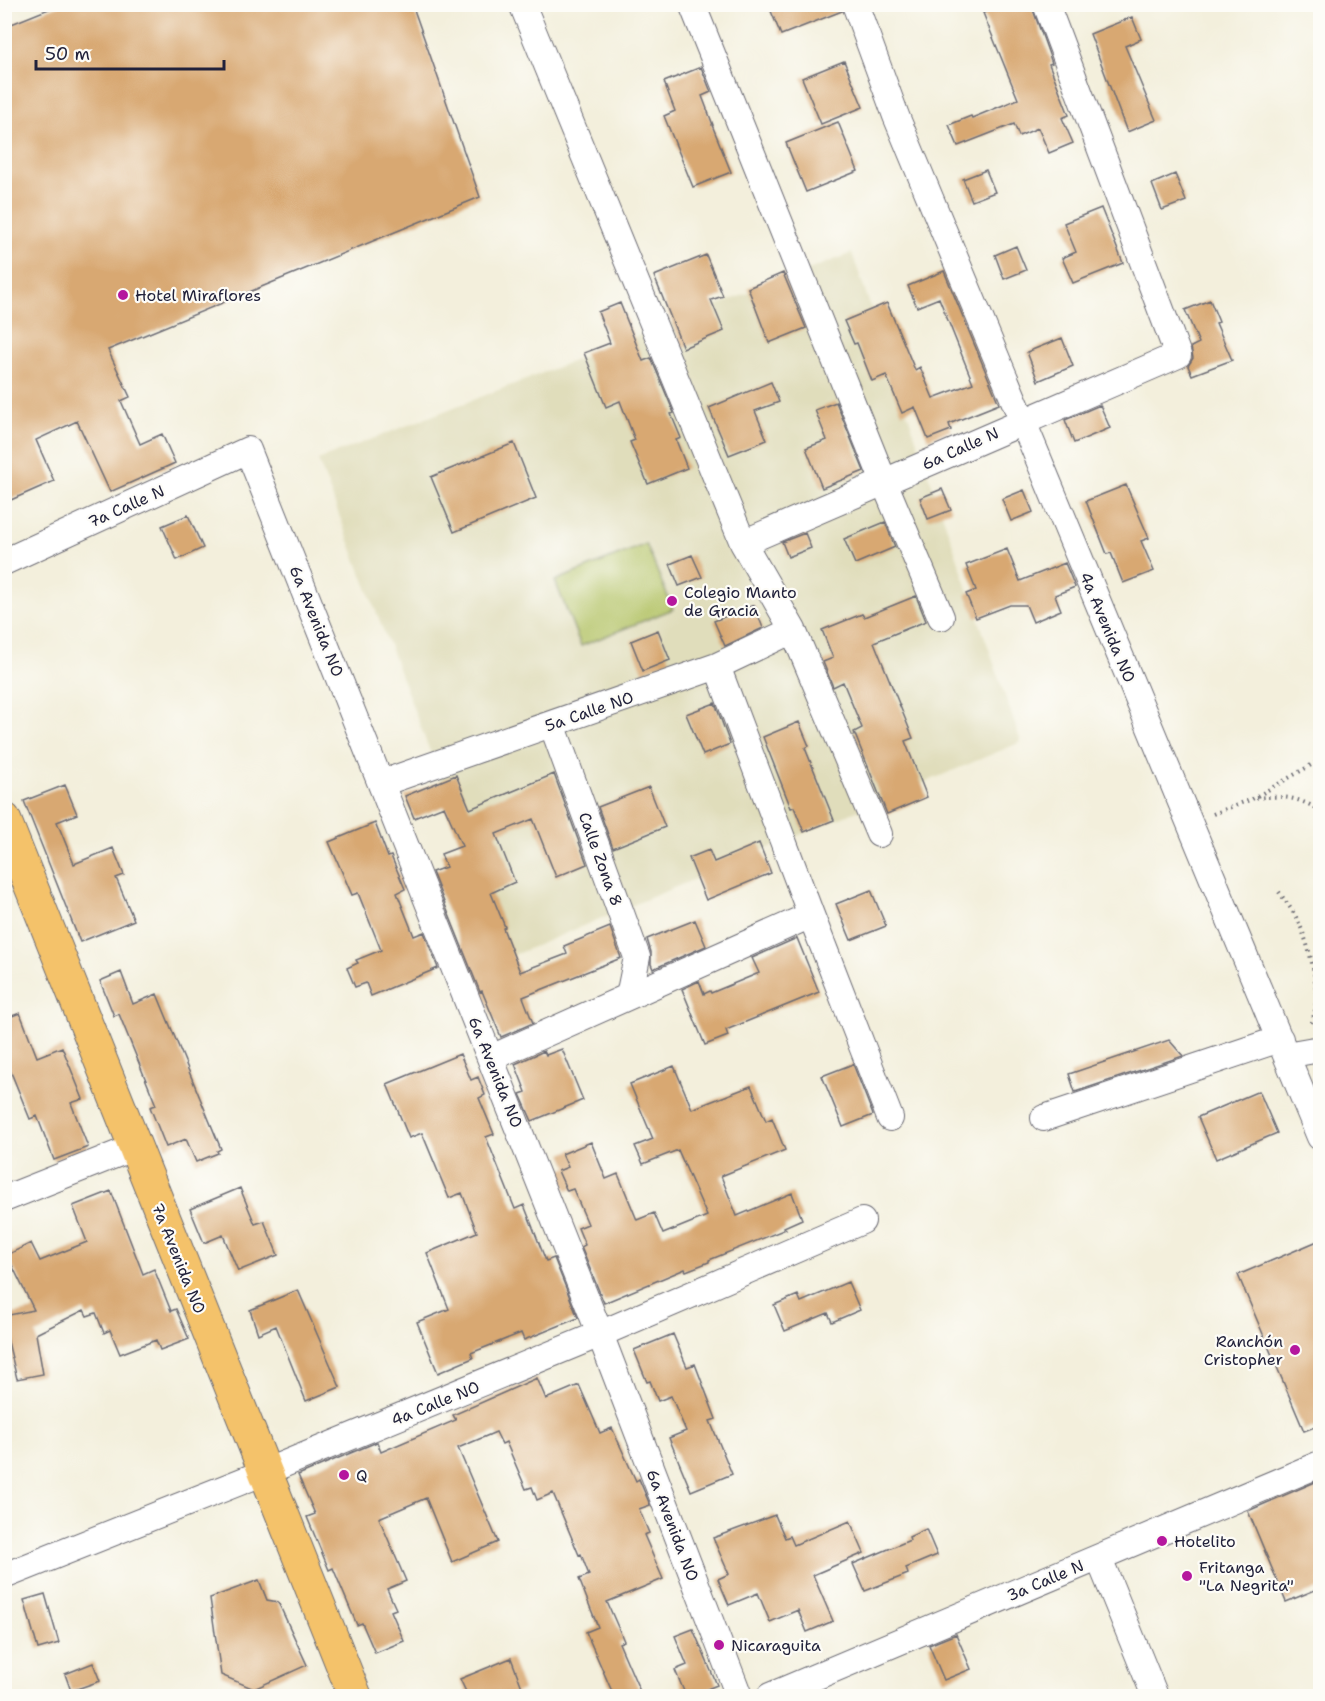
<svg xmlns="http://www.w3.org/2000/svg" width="1325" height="1701" viewBox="0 0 1325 1701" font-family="'Shantell Sans',sans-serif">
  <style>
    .built { fill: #e0ddbb }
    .green { fill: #b3c366; stroke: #6a7250; stroke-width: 1.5 }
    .building { fill: #d8a872 }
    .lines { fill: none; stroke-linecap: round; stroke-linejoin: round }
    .street-casing { stroke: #6b6a73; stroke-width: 28 }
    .highway-casing { stroke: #6b6a73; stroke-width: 35 }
    .path { stroke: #6b6a73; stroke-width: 4; stroke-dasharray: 1.5 4.5; stroke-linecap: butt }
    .street { stroke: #fff; stroke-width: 26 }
    .highway { stroke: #f4c26a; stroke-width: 33 }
    .poi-dot { fill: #b5179e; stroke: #fdfcf7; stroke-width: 2 }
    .labels { text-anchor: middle; stroke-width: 4.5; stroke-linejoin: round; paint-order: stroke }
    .poi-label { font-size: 16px; fill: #22223b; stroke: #fdfcf7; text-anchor: start }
    .street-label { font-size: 16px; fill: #22223b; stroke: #fdfcf7 }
  </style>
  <rect width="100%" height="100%" fill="#fdfcf7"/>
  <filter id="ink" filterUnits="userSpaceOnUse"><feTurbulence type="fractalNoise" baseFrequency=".0167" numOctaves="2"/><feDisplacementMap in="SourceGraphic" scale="12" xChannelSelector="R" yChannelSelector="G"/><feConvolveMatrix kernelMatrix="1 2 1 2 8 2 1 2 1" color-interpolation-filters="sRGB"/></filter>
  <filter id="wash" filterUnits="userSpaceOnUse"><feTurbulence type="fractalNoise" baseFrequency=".008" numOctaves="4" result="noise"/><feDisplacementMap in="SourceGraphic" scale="24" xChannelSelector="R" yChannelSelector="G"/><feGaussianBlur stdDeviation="1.35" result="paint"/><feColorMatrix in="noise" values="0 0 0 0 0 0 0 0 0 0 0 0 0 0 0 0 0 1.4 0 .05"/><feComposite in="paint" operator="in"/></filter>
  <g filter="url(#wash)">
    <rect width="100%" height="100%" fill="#f3efdc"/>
    <!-- built -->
    <path class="built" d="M852,253l169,489 -512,215 -191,-497z"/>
    <!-- green -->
    <path class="green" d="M646,544l27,65 -92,37 -26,-65z"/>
    <g id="blocks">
      <!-- building -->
      <path class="building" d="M61,4h351l68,193 -372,153 22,47 -9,4 19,43 22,-10 13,29 -65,29 -33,-71 -41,19 18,41 -50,22v-476z
        M768,4h72l2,7 -61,24z
        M1004,4h27l21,59 -3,1 20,51 -7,3 11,25 -24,10 -11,-25 -19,8 -5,-12 -56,22 -9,-21 22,-9 1,2 46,-19 -35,-86z
        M1132,17l9,22 -16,7 31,74 -29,12 -37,-98z
        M844,61l19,46 -42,17 -19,-46z
        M701,67l10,25 -9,4 11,29h-1l19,47 -38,15 -29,-71 11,-5 -11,-29z
        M838,122l20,49 -52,21 -20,-49z
        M986,170l9,22 -23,9 -9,-22z
        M1175,174l11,27 -24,9 -10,-26z
        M1101,208l22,55 -50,20 -11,-25 14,-6 -12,-29z
        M1016,246l10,24 -22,9 -9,-24z
        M706,255l17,41 -12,4 13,31 -41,17 -29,-72z
        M944,271l55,133 -50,20 2,6 -23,9 -13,-32 -13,6 -16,-38 -14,6 -15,-38 -3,1 -10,-23 43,-18 28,67 5,-3 13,31 40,-15 -34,-85 -22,9 -9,-21z
        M783,273l23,55 -37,15 -21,-55z
        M1210,300l9,22 -3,1 16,37 -40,15 -4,-9 5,-8 -2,-11 8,-4 -14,-33z
        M620,303l23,58 8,-3 23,55 -3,1 10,24 -5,2 11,28 -39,16 -18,-42 5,-2 -15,-39 -14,6 -22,-54 26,-10 -12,-31z
        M1062,338l11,28 -35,15 -11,-29z
        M771,382l8,20 -24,9 12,29 -38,15 -20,-47z
        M836,402l28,69 -42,17 -16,-40 21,-8 -12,-30z
        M1100,405l10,23 -36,15 -9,-23z
        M514,443l22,55 -82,34 -23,-55z
        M1126,485l23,53 -8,3 13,30 -31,12 -12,-30 -4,1 -21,-53z
        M942,489l9,21 -23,9 -8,-21z
        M1024,490l9,22 -22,9 -9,-22z
        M188,515l15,33 -26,12 -15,-34z
        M885,522l10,25 -40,17 -11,-25z
        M805,533l6,15 -23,9 -6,-15z
        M1007,549l13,32 45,-18 10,24 -20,8 6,15 -28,12 -7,-17h-16l-34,13 -10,-24 10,-4 -10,-25z
        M692,555l10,22 -23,9 -9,-22z
        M916,596l10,25 -52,21 39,96 -8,3 22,56 -40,17 -33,-82 8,-4 -19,-46 -10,5 -10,-25 10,-4 -11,-28 40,-16 2,3z
        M754,605l9,23 -38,18 -11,-25z
        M658,630l12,30 -27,11 -12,-30z
        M715,703l15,41 -27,11 -17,-41z
        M799,722l10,24 -4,2 29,72 -30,12 -10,-25 -3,1 -28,-71z
        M554,774l33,90 -31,13 -23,-58 -37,15 19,48 -24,11 14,34 -2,1 17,44 47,-18 -3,-8 46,-19 11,31 -98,39 10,26 -32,14 -19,-46 -2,1 -48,-120 14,-5 -5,-13 21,-8 -18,-40 -30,12 -9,-22 51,-21 14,34z
        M65,785l12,29 -20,8 17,42 39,-16 11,27 -8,3 18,42 -54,22 -56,-141z
        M649,787l16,40 -52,21 -15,-41z
        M375,823l13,34 3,-1 14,33 -8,4 17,43 10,-4 14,36 -67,28 -5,-13 -11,4 -8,-19 11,-5 -2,-3 25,-10 -23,-57 -6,2 -23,-53z
        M759,843l12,30 -65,27 -17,-42 20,-8 5,12z
        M871,890l15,36 -35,14 -15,-36z
        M695,920l11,26 -53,23 -2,-5v-12l-4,-13z
        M797,938l22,54 -93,38 2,6 -23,9 -23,-56 17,-8 5,13 6,-3 1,2 48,-20 -7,-15z
        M121,972l12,32 24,-10 64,155 -4,2 1,2 -22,9 -10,-23 -20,8 -16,-40 6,-2 -37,-91 -5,2 -14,-35z
        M20,1013l17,44 25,-10 21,52 -12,4 17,44 -34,13 -17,-44 -7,3 -26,-64v-36z
        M1169,1040l14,16 -108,36 -6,-18z
        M562,1049l21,51 -51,21 -12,-27 6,-2 -11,-28 29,-13 2,4z
        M460,1054l11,26 7,-3 7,18 -6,3 15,36 -8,3 29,72 9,-4 22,56 8,-3 24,60 -54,22 -3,-7 -50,20 2,5 -35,15 -21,-51 32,-13 -22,-56 50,-21 -15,-39 -13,5 -27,-65 -13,5 -22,-54z
        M853,1064l20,51 -30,12 -21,-51z
        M674,1066l18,43 59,-23 15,35 6,-3 13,32 -64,26 16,40 55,-23 10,26 -18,8 2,2 -77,31v2l-23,9 -1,-2 -81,34 -23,-56 4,-2 -7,-17 10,-4 -15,-35 -6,2 -9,-20 10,-4 -6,-13 29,-12 15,37 12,-5 19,46 17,-7 9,21 44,-18 -29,-66 -35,14 -8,-18 18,-7 -23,-55z
        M1259,1091l18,42 -61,26 -18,-42z
        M240,1188l15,36 9,-3 14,34 -40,16 -15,-36 -19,8 -14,-34z
        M111,1191l32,83 11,-5 17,42 5,-2 13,30 -29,11 -4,-10 -36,14 -10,-24 -6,3 -8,-20 -9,3 -3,-6 -48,24 7,40 -26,5 -13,-54v-9l30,-6 -27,-55 24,-12 9,18 47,-19 -14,-36z
        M1320,1240v185l-16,6 -66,-156z
        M848,1282l12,28 -28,12 -4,-9 -43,18 -11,-26 24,-10 3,7z
        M298,1290l42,97 -34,14 -30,-75 -18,8 -8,-24z
        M673,1334l14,33 8,-3 21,55 -6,2 22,53 -41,17 -22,-53 17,-7 -15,-35 -13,5 -8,-20 -3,1 -13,-32z
        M537,1378l9,21 33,-14 21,48 12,-5 24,53 3,-2 11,26 -11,4 10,24 -5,2 19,44 -56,23 17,39 -5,2 23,53h-28l-28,-64 12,-5 -19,-48 10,-4 -8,-21 -2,1 -26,-62 -16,7 -5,-13 -6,2 -20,-47 -4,2 -6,-12 -38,16 40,94 -46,20 -26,-64 -47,20 27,63 -19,8 9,20 -5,2 13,30 -29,12 -13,-30 -5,2 -24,-57 -4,2 -22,-53 8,-3 -17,-39 79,-33 4,10 75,-32 -3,-5z
        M1320,1480v108l-34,14 -38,-91z
        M775,1515l10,23 5,-2 4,9 56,-24 14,32 -51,22 20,46 -26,11 -9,-22 -28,12 -12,-29 -29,12 -11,-26 11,-5 -16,-36z
        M926,1529l11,26 -31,13 2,6 -43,17 -12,-27 57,-24 -1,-3z
        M259,1580l8,20 11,2 29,63 -53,24 -33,-14 -11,-77z
        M45,1594l14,49 -21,6 -14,-49z
        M693,1629l24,56 -27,11h-4l-11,-26 12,-5 -12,-29z
        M956,1634l15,35 -27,11 -15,-35z
        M511,1658l12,32 -15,6h-40l-8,-17z
        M93,1663l7,18 -29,10 -6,-17z"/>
    </g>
  </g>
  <g filter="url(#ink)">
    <use href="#blocks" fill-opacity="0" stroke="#6b6a73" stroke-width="1.5"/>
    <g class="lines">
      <!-- street casing -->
      <g class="street-casing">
        <path id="street" d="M522,4l221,539 50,87 86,204
          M692,4l192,478 57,135
          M855,4l41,112 424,1021
          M743,543l435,-188 -132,-351
          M4,562l244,-112 352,884 139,362
          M717,666l94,249 79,203
          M552,724l85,233 -8,39
          M382,783l335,-117 76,-36
          M1286,1055l34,-6
          M491,1058l320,-143
          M1044,1118l236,-79
          M4,1199l131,-52
          M1099,1558l56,138
          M4,1576l261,-104 335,-138 262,-113
          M770,1696l550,-232"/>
      </g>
      <!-- highway casing -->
      <g class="highway-casing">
        <path id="highway" d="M4,819l351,877"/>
      </g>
      <!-- path -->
      <path class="path" d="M1256,798c28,-3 40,-1 64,12
        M1213,814l39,-15 68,-39
        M1279,892c7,10 15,20 20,31 11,24 26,80 10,103
        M1318,995l2,-8"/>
      <!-- street -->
      <use href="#street" class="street"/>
      <!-- highway -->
      <use href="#highway" class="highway"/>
    </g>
  </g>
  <!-- markers -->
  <g class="poi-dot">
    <circle cx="123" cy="295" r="6"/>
    <circle cx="672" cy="601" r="6"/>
    <circle cx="1295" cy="1350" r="6"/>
    <circle cx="344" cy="1475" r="6"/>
    <circle cx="1162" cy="1541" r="6"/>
    <circle cx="1187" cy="1576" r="6"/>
    <circle cx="719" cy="1645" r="6"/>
  </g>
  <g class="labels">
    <!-- poi labels -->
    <g class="poi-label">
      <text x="135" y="301">Hotel Miraflores</text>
      <text x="684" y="598">Colegio Manto<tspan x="684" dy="18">de Gracia</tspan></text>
      <text x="1283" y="1347" text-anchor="end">Ranchón<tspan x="1283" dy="18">Cristopher</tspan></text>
      <text x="356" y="1481">Q</text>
      <text x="1174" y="1547">Hotelito</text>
      <text x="1199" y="1573">Fritanga<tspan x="1199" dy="18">"La Negrita"</tspan></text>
      <text x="731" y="1651">Nicaraguita</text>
    </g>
    <!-- street labels -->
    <g class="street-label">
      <text transform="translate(960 448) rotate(-24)" y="6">6a Calle N</text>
      <text transform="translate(126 506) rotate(-24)" y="6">7a Calle N</text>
      <text transform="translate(317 621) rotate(68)" y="6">6a Avenida NO</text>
      <text transform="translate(1108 627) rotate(67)" y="6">4a Avenida NO</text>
      <text transform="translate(589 711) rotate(-19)" y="6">5a Calle NO</text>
      <text transform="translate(601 859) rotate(70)" y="6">Calle Zona 8</text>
      <text transform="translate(496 1072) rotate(68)" y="6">6a Avenida NO</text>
      <text transform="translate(179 1258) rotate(68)" y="6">7a Avenida NO</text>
      <text transform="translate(435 1403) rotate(-22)" y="6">4a Calle NO</text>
      <text transform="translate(673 1525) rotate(69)" y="6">6a Avenida NO</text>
      <text transform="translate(1045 1580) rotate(-23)" y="6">3a Calle N</text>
    </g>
  </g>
  <!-- margin -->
  <rect width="1325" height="1701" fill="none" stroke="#fdfcf7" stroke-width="24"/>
  <!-- scale -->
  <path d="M36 60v9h188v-9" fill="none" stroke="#22223b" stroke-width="3"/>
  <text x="45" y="60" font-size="18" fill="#22223b" stroke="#fdfcf7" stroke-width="4.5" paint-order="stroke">50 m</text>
</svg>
